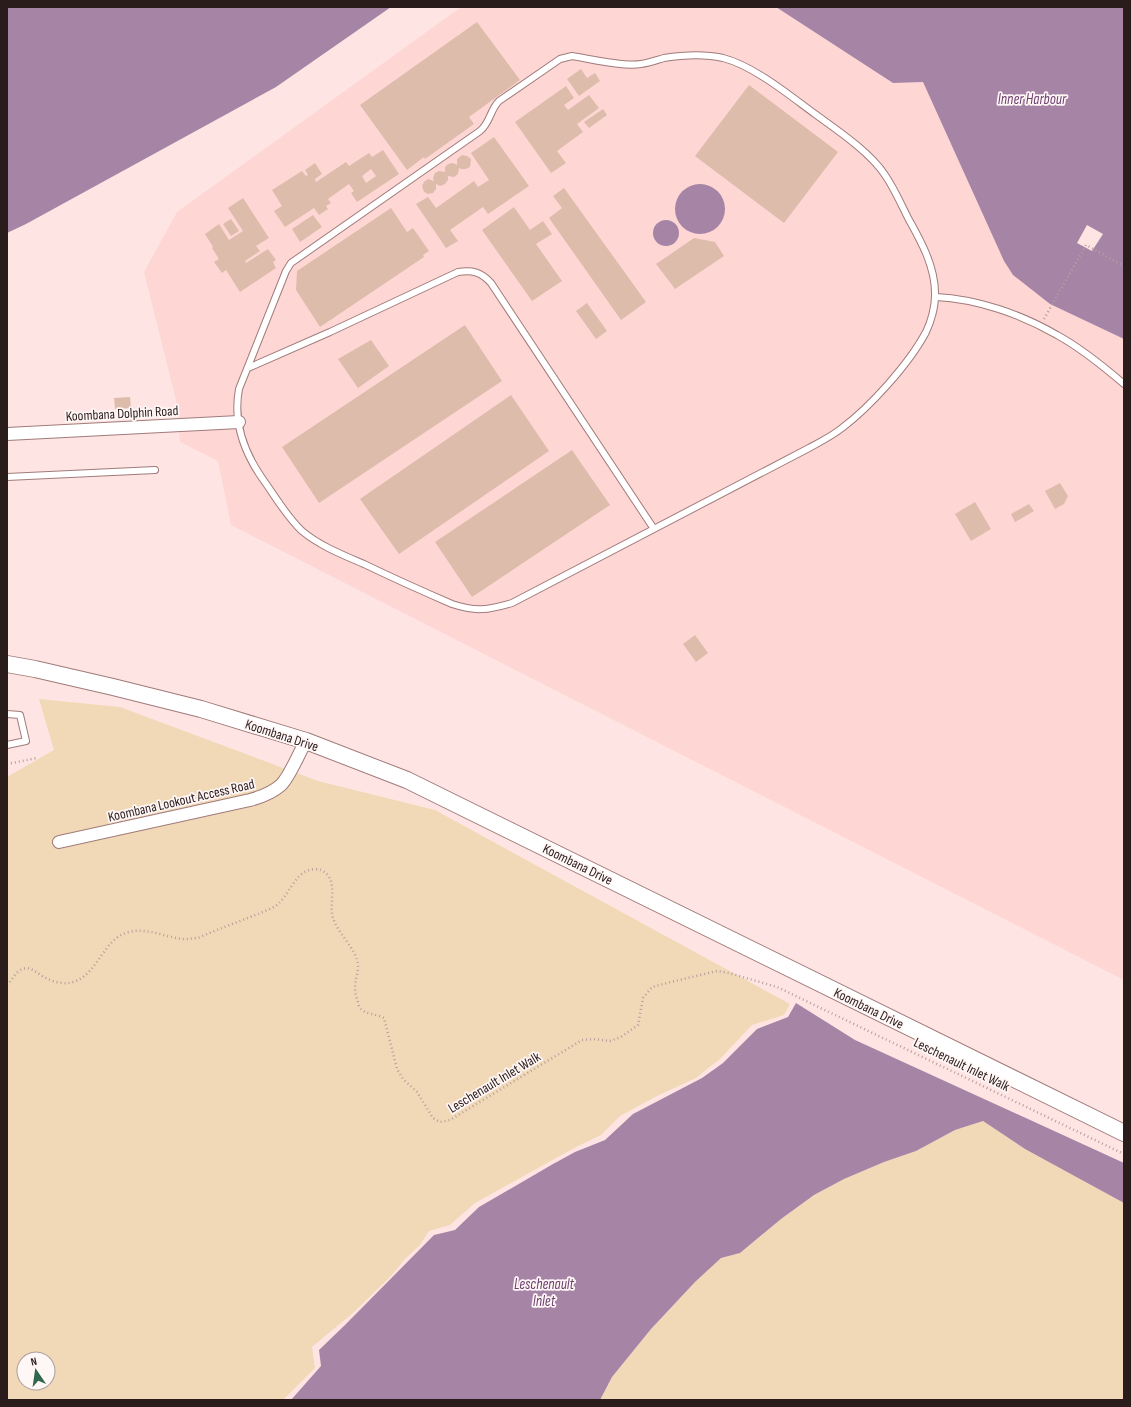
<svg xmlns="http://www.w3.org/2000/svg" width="1131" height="1407" viewBox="0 0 1131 1407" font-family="'Sofia Sans Condensed',sans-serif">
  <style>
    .built { fill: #fed6d4 }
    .green { fill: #f1d9b7; fill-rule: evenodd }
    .water { fill: #a584a6 }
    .pier { fill: #fee5e3 }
    .building { fill: #debcab; fill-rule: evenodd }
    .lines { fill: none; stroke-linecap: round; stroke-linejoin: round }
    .lane-casing { stroke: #a07b7a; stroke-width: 8 }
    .street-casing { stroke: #a07b7a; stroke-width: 14 }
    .secondary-casing { stroke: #a07b7a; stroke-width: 18 }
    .path { stroke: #b49f9d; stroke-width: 2.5; stroke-dasharray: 1 3; stroke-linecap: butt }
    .lane { stroke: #fff; stroke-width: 6 }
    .street { stroke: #fff; stroke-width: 12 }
    .secondary { stroke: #fff; stroke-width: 16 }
    .labels { text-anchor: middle; stroke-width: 3.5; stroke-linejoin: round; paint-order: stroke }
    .street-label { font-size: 14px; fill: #2b1c1c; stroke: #fff6f6 }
    .water-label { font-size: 15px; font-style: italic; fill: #6c3f6f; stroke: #fff6f6 }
  </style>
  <rect width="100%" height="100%" fill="#fee5e3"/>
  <!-- built -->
  <path class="built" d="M461,7h315l117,76 30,-1 81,179 46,43 74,35v641l-893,-455 -13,-64 -38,-19 -3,-38 -33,-132 33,-60z"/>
  <!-- green -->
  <path class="green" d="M39,699l81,8 198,74 117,29 355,194 -6,11 -32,10 -32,34 -24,19 -39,18 -37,20 -19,19 -25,12 -101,56 -25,22 -21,6 -9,14 -15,14 -14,17 -37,36 -42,35 3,21 -32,32h-276v-623l47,-27zM24,1359h24v24h-24z
    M983,1121l42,28 99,54v197h-524l12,-23 39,-48 44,-47 26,-24 19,-5 41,-34 33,-24 30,-16 40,-17 32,-11 39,-21z"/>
  <!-- water -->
  <path class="water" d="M7,7h384l-115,80 -250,137 -19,9z
    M776,7h348v332l-74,-35 -37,-29 -9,-14 -81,-179 -30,1z
    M675 209a25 25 0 1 1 50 0a25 25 0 1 1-50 0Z
    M653 233a13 13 0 1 1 26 0a13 13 0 1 1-26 0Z
    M796,1003l59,37 269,123v40l-99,-54 -42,-28 -28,9 -39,21 -32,11 -40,17 -30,16 -33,24 -41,34 -19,5 -26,24 -44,47 -39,48 -12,23h-309l30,-34 -2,-16 26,-25 89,-90 21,-5 24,-23 74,-43 22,-12 30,-12 28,-26 69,-36 21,-15 34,-34 31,-12z"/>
  <!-- pier -->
  <path class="pier" d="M1087,225l16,9 -11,17 -15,-8z"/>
  <!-- building -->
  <path class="building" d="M477,22l43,58 -51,37 5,7 -49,35 -1,-2 -17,13 -47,-65z
    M581,69l6,9 8,-5 5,8 -21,15 -12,-17z
    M749,85l89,67 -54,71 -89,-67z
    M566,86l8,12 -10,7 4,5 21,-15 10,13 -22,16 6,8 -26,19 9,12 -15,10 -36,-51z
    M603,109l4,6 -18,13 -5,-6z
    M494,137l35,49 -41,28 -5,-7 -33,23 8,11 -12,7 -30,-44 12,-7 8,11 38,-27 4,6 11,-7 -18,-27z
    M383,150l16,24 -42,28 -6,-9 3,-2 -5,-7 -21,15 3,4 -5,3 2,3 -9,6 -5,-7 -29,19 -11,-16 8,-5 -10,-16 30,-19 4,5 2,-1 -3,-5 10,-7 7,11 -7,5 1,3 30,-20 3,4 20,-13 3,4zM371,169l5,7 -10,7 -4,-7z
    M462,155l5,1 4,3 -1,8 -4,2h-5l-2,-1 -1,6 -4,3 -6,-1v4l-3,4 -5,2 -4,-2v5l-3,4 -5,1 -4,-2 -2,-6 2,-4 4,-3 6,2 -1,-3 2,-5 4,-2 6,1v-5l3,-3 5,-1 4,2v-6z
    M564,188l82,114 -25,18 -72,-102 13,-10 -9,-12z
    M243,198l26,40 -13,8 4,5 -15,10 1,2 22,-14 8,11 -3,2 3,6 -36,24 -14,-22 -4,3 -8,-11 5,-3 -7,-11 1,-1 -8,-13 14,-10 10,16 14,-9 -15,-23z
    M514,207l16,23 13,-9 9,13 -16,10 26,37 -30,20 -50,-71z
    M391,208l16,24 6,-4 16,23 -6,4 1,2 -104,70 -24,-37 1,-19z
    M313,215l9,12 -22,15 -8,-13z
    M231,219l8,12 -8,5 -8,-12z
    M694,238l21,4 9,14 -49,33 -19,-25z
    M587,303l20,28 -11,8 -20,-28z
    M465,325l37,56 -183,122 -37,-56z
    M371,340l18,26 -31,22 -20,-29z
    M511,395l38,56 -150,103 -39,-55z
    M130,397l1,11 -16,1 -1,-11z
    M572,450l38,55 -138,92 -37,-55z
    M1060,483l8,13 -4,8 -9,5 -10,-18z
    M975,502l16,27 -20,12 -16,-27z
    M1029,504l5,7 -19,11 -4,-8z
    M695,635l13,18 -12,9 -13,-18z"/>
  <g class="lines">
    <!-- lane casing -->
    <g class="lane-casing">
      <path id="lane" d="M572,56c19,3 51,11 69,8 8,-1 16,-4 23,-6 19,-3 41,-4 59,0 31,8 66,37 92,56 22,16 55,38 70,61 9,13 16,29 23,43 13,23 28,50 27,78 0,11 -4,26 -9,36 -17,32 -56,75 -84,96 -10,8 -22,14 -33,20l-297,155c-24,7 -36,9 -60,1 -30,-13 -59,-26 -88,-40 -21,-9 -44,-18 -62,-33 -16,-15 -27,-35 -40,-53 -18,-26 -29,-57 -23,-89l47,-118 5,-8 189,-132c10,-8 10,-21 19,-30l61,-42z
        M936,297c41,2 85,17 121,38 24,13 46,31 67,49
        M248,368l82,-36 128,-60c15,-2 23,0 33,11l163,246
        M7,477l148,-7
        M7,714l13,1 6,26 -19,4"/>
    </g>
    <!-- street casing -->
    <g class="street-casing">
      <path id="street" d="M7,434l232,-12
        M59,842l191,-42c11,-3 22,-7 31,-15 9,-9 18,-32 25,-44"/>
    </g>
    <!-- secondary casing -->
    <g class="secondary-casing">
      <path id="secondary" d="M7,664l28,5 78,18 88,22 105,32 101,39 717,353"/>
    </g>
    <!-- path -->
    <path class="path" d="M1044,319l42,-74 38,21
      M7,764l30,-6
      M7,985c4,-4 7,-10 12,-14 10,-8 18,3 27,7 8,4 18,7 27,4 25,-7 30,-44 56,-50 20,-5 39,7 57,7 4,0 8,-1 12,-1 20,-9 40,-16 60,-24 6,-3 14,-5 19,-9 12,-10 17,-30 32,-35 4,-1 9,-1 12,0 19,9 7,33 12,48 5,15 20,28 24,42 4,13 -6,22 0,39 1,2 1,6 3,9 4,6 17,6 24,10l13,51 6,10 14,13 16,26 7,4 10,-2 132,-80 11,-1 17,2 11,-4 17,-12 5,-27 9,-11 15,-4 50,-12 12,2 48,14 347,167"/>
    <!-- lane -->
    <use href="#lane" class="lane"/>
    <!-- street -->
    <use href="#street" class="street"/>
    <!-- secondary -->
    <use href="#secondary" class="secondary"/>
  </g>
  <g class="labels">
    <!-- street labels -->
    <g class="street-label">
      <text transform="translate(122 413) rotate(-3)" y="5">Koombana Dolphin Road</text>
      <text transform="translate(282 735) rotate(18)" y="5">Koombana Drive</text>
      <text transform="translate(181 800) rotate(-13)" y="5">Koombana Lookout Access Road</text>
      <text transform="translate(578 864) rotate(26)" y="5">Koombana Drive</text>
      <text transform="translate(869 1008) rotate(26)" y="5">Koombana Drive</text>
      <text transform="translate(962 1064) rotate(26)" y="5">Leschenault Inlet Walk</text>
      <text transform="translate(494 1082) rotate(-31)" y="5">Leschenault Inlet Walk</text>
    </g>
    <!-- water labels -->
    <g class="water-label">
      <text x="1032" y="104">Inner Harbour</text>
      <text x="544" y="1289">Leschenault<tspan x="544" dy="17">Inlet</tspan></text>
    </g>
  </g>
  <!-- border -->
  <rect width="1131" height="1407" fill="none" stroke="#2b1c1c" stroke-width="16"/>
  <!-- north arrow -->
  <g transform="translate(36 1371) rotate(347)"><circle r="19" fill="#fff6f6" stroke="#aa9f9f"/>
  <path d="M0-3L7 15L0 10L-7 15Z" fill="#2f664c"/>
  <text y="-6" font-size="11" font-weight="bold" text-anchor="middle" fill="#2b1c1c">N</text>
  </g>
</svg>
